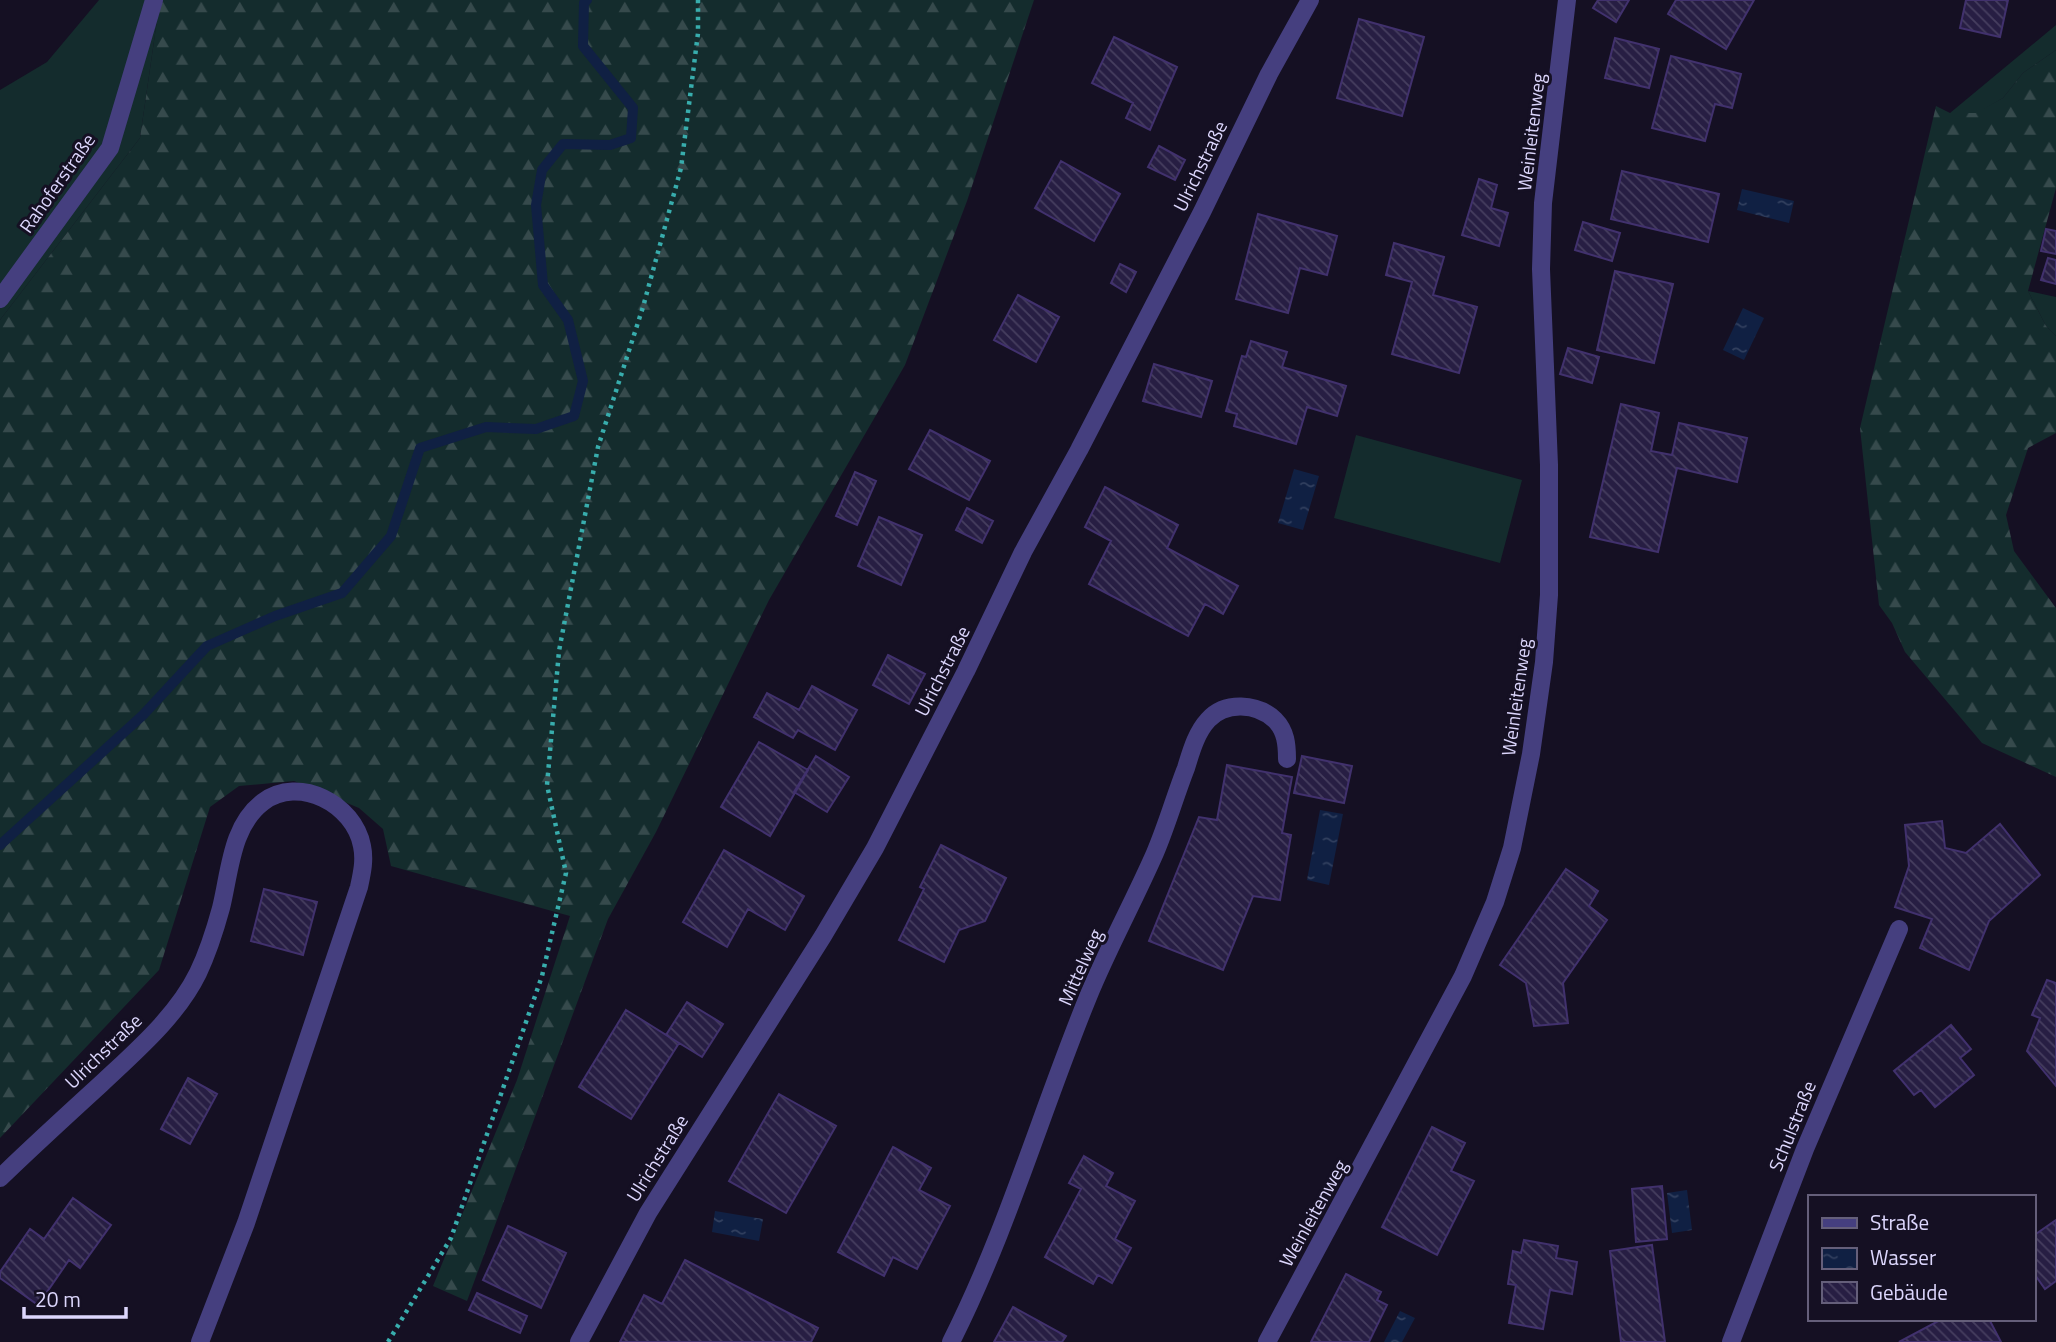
<svg xmlns="http://www.w3.org/2000/svg" width="2056" height="1342" viewBox="0 0 2056 1342" font-family="'Titillium Web',sans-serif">
  <style>
    .grass { fill: #142c2d }
    .forest { fill: url(#forest-firs) }
    .water { fill: url(#water-ripples) }
    .lines { fill: none; stroke-linecap: round; stroke-linejoin: round }
    .stream { stroke: #102043; stroke-width: 10 }
    .building { fill: url(#building-back-hatch); stroke: #41316d; stroke-width: 2 }
    .path { stroke: #38adad; stroke-width: 4.5; stroke-dasharray: 3.5 5; stroke-linecap: butt }
    .service { stroke: #453f7f; stroke-width: 18 }
    .minor { stroke: #453f7f; stroke-width: 18 }
    .tertiary { stroke: #453f7f; stroke-width: 18 }
    .labels { text-anchor: middle; stroke-width: 6; stroke-linejoin: round; paint-order: stroke }
    .street-label { font-size: 19px; fill: #dcd6fc; stroke: #151023 }
  </style>
  <defs>
    <pattern id="forest-firs" width="22" height="20" patternUnits="userSpaceOnUse" patternTransform="scale(1.75)"><rect width="22" height="20" fill="#142c2d"/><path d="M5 1l3.5 6h-7zM16 11l3.5 6h-7z" fill="#364a4c"/></pattern>
    <pattern id="water-ripples" width="26" height="14" patternUnits="userSpaceOnUse" patternTransform="scale(1.75)"><rect width="26" height="14" fill="#102043"/><path d="M2 4q2-2 4 0t4 0M15 11q2-2 4 0t4 0" fill="none" stroke="#32405f"/></pattern>
    <pattern id="building-back-hatch" width="6" height="6" patternUnits="userSpaceOnUse" patternTransform="scale(1.75)"><rect width="6" height="6" fill="#271e43"/><path d="M-1 5l2 2M0 0l6 6M5-1l2 2" fill="none" stroke="#463e5f"/></pattern>
  </defs>
  <rect width="100%" height="100%" fill="#151023"/>
  <!-- grass -->
  <path class="grass" d="M99,0h61l-20,138 -140,182v-230l47,-28z
    M2056,25v25l-33,23 -20,25 -27,16 -26,-1z
    M2028,291l28,6v39l-10,-10z
    M1356,435l166,45 -22,83 -166,-45z"/>
  <!-- forest -->
  <path class="forest" d="M160,0h874l-67,201 -62,164 -136,235 -113,232 -48,87 -141,382 -34,-15 84,-206 53,-164 -179,-50 -8,-37 -24,-21 -65,-27 -55,5 -29,21 -51,163 -159,168v-818l140,-182z
    M2056,50v138l-28,103 18,35 10,10v97l-28,15 -22,67 8,36 42,57v169l-74,-34 -77,-91 -13,-29 -13,-18 -19,-177 76,-322 14,7h26l27,-15 20,-25z"/>
  <!-- water -->
  <path class="water" d="M1742,189l52,12 -5,22 -52,-13z
    M1743,308l21,10 -20,42 -21,-10z
    M1294,469l25,7 -16,54 -25,-7z
    M1320,810l23,4 -14,71 -22,-5z
    M1687,1190l5,40 -20,3 -5,-40z
    M715,1211l48,8 -4,22 -47,-9z
    M1400,1311l15,7 -13,24h-18z"/>
  <g class="lines">
    <!-- stream -->
    <path class="stream" d="M0,845l143,-130 64,-69 68,-30 67,-23 49,-57 29,-88 66,-21 50,2 38,-13 9,-35 -15,-61 -25,-35 -7,-80 6,-35 21,-26 47,1 21,-7 2,-30 -50,-62 1,-43 3,-3"/>
  </g>
  <!-- building -->
  <path class="building" d="M1598,0h31l-13,22 -23,-14z
    M1676,0h78l-28,49 -58,-35z
    M1966,0h42l-8,37 -40,-9z
    M1359,19l65,18 -22,79 -65,-18z
    M1114,37l63,30 -27,63 -24,-12 7,-15 -41,-20z
    M1615,38l44,11 -10,39 -44,-10z
    M1671,56l70,18 -9,34 -17,-4 -10,37 -53,-13z
    M1159,146l26,14 -10,20 -27,-13z
    M1061,161l59,33 -26,47 -59,-33z
    M1622,171l97,23 -11,48 -97,-23z
    M1479,179l18,6 -6,23 17,5 -9,33 -37,-11z
    M1258,214l79,22 -10,39 -27,-7 -12,45 -52,-14z
    M1583,222l37,11 -8,28 -37,-11z
    M2046,229l10,2v23l-15,-3z
    M1394,243l50,14 -11,38 44,12 -18,66 -67,-19 20,-72 -26,-7z
    M2048,258l8,2v24l-15,-4z
    M1120,264l16,8 -10,20 -15,-9z
    M1615,271l58,13 -19,79 -57,-13z
    M1018,295l41,22 -23,45 -42,-22z
    M1251,341l36,11 -5,15 64,19 -9,30 -30,-9 -11,37 -62,-18 3,-12 -11,-3 16,-55 4,1z
    M1568,348l31,9 -7,26 -32,-9z
    M1154,364l58,17 -11,36 -58,-16z
    M1621,404l38,9 -8,38 21,4 7,-32 68,15 -10,44 -60,-14 -19,84 -68,-15z
    M930,430l60,31 -21,39 -60,-31z
    M855,472l21,9 -19,44 -21,-9z
    M1105,487l73,38 -11,23 71,38 -15,28 -18,-10 -17,32 -99,-52 22,-43 -26,-14z
    M967,508l26,13 -11,22 -26,-13z
    M879,517l43,18 -21,50 -43,-19z
    M888,655l37,19 -16,30 -36,-19z
    M812,686l45,24 -22,40 -37,-20 -5,8 -39,-21 13,-24 32,17z
    M759,742l49,28 -38,66 -49,-29z
    M816,756l33,21 -22,35 -33,-20z
    M1302,756l50,10 -8,37 -50,-10z
    M1227,765l65,12 -10,56 9,2 -11,65 -27,-4 -30,74 -74,-29 50,-124 18,3z
    M1942,821l3,27 21,5 34,-29 40,51 -51,46 -20,49 -49,-22 12,-29 -37,-12 14,-41 -4,-41z
    M941,845l65,33 -21,43 -26,9 -15,32 -45,-22 25,-51 -4,-2z
    M724,850l80,46 -19,34 -37,-21 -21,38 -44,-25z
    M1566,869l32,22 -9,15 18,14 -44,63 5,40 -34,3 -8,-43 -26,-18z
    M264,889l53,13 -14,53 -52,-14z
    M2047,980l9,3v103l-29,-35 13,-33 -8,-3z
    M687,1002l36,22 -21,33 -36,-22z
    M626,1010l53,33 -48,76 -52,-32z
    M1951,1025l20,24 -11,9 14,17 -39,32 -14,-17 -7,5 -20,-24z
    M188,1078l29,16 -27,50 -29,-15z
    M779,1094l57,32 -50,87 -57,-32z
    M1432,1127l33,16 -14,28 23,10 -37,74 -55,-28z
    M893,1147l38,21 -12,22 31,16 -33,63 -24,-12 -9,19 -46,-24z
    M1084,1156l29,17 -7,13 29,15 -20,38 16,9 -19,35 -14,-8 -5,9 -48,-27 36,-68 -12,-6z
    M1662,1186l5,53 -31,3 -4,-53z
    M73,1198l38,27 -31,43 -11,-8 -31,45 -38,-27v-6l30,-43 14,10z
    M2056,1220v61l-11,8 -12,-17v-36z
    M508,1226l58,27 -25,55 -58,-28z
    M1524,1240l34,6 -2,12 21,4 -5,32 -22,-4 -7,39 -34,-6 7,-38 -8,-1 5,-33 8,2z
    M1652,1245l13,97h-44l-11,-91z
    M685,1260l133,68 -7,14h-191l24,-47 18,9z
    M1346,1274l35,18 -4,8 10,5 -18,37h-58z
    M477,1293l50,23 -7,17 -51,-23z
    M1013,1307l53,29 -4,6h-68z
    M1942,1319h47l12,23h-102z"/>
  <g class="lines">
    <!-- path -->
    <path class="path" d="M388,1342l63,-104 91,-262 24,-103 -19,-88 12,-134 39,-204 45,-140 38,-139 17,-135v-33"/>
    <!-- service -->
    <path class="service" d="M1731,1342l74,-193 94,-220"/>
    <!-- minor -->
    <path class="minor" d="M0,299l110,-151 44,-148
      M951,1342c56,-111 90,-230 137,-345 20,-49 46,-96 67,-144 12,-28 20,-57 31,-85 5,-16 10,-35 22,-48 17,-19 49,-17 67,0 11,11 12,25 12,39
      M1267,1342l196,-366 32,-74 17,-54 19,-94 13,-92 5,-67v-130l-8,-196 2,-66 24,-203"/>
    <!-- tertiary -->
    <path class="tertiary" d="M0,1178c33,-32 67,-63 101,-94 35,-33 76,-68 97,-111 10,-21 17,-43 23,-65 9,-36 10,-82 42,-106 36,-27 91,2 99,44 3,14 0,27 -3,41l-113,336 -46,119
      M579,1342l69,-129 175,-277 52,-88 91,-177 57,-119 56,-102 123,-238 67,-138 41,-74"/>
  </g>
  <g class="labels">
    <!-- street labels -->
    <g class="street-label">
      <text transform="translate(1531 132) rotate(-83)" y="7">Weinleitenweg</text>
      <text transform="translate(1200 166) rotate(-64)" y="7">Ulrichstraße</text>
      <text transform="translate(57 183) rotate(-55)" y="7">Rahoferstraße</text>
      <text transform="translate(942 671) rotate(-63)" y="7">Ulrichstraße</text>
      <text transform="translate(1516 697) rotate(-82)" y="7">Weinleitenweg</text>
      <text transform="translate(1080 967) rotate(-66)" y="7">Mittelweg</text>
      <text transform="translate(103 1051) rotate(-44)" y="7">Ulrichstraße</text>
      <text transform="translate(1792 1126) rotate(-68)" y="7">Schulstraße</text>
      <text transform="translate(657 1158) rotate(-58)" y="7">Ulrichstraße</text>
      <text transform="translate(1313 1213) rotate(-61)" y="7">Weinleitenweg</text>
    </g>
  </g>
  <!-- legend -->
  <rect x="1808" y="1195" width="228" height="126" fill="#151023" stroke="#655f7a" stroke-width="2"/>
  <rect x="1822" y="1218" width="35" height="10" fill="#453f7f" stroke="#655f7a" stroke-width="2"/>
  <text x="1870" y="1230" font-size="21" fill="#dcd6fc">Straße</text>
  <rect x="1822" y="1248" width="35" height="21" fill="url(#water-ripples)" stroke="#655f7a" stroke-width="2"/>
  <text x="1870" y="1265" font-size="21" fill="#dcd6fc">Wasser</text>
  <rect x="1822" y="1282" width="35" height="21" fill="url(#building-back-hatch)" stroke="#655f7a" stroke-width="2"/>
  <text x="1870" y="1300" font-size="21" fill="#dcd6fc">Gebäude</text>
  <!-- scale -->
  <path d="M24 1307v10h102v-10" fill="none" stroke="#dcd6fc" stroke-width="3.5"/>
  <text x="35" y="1307" font-size="21" fill="#dcd6fc" stroke="#151023" stroke-width="5" paint-order="stroke">20 m</text>
</svg>
